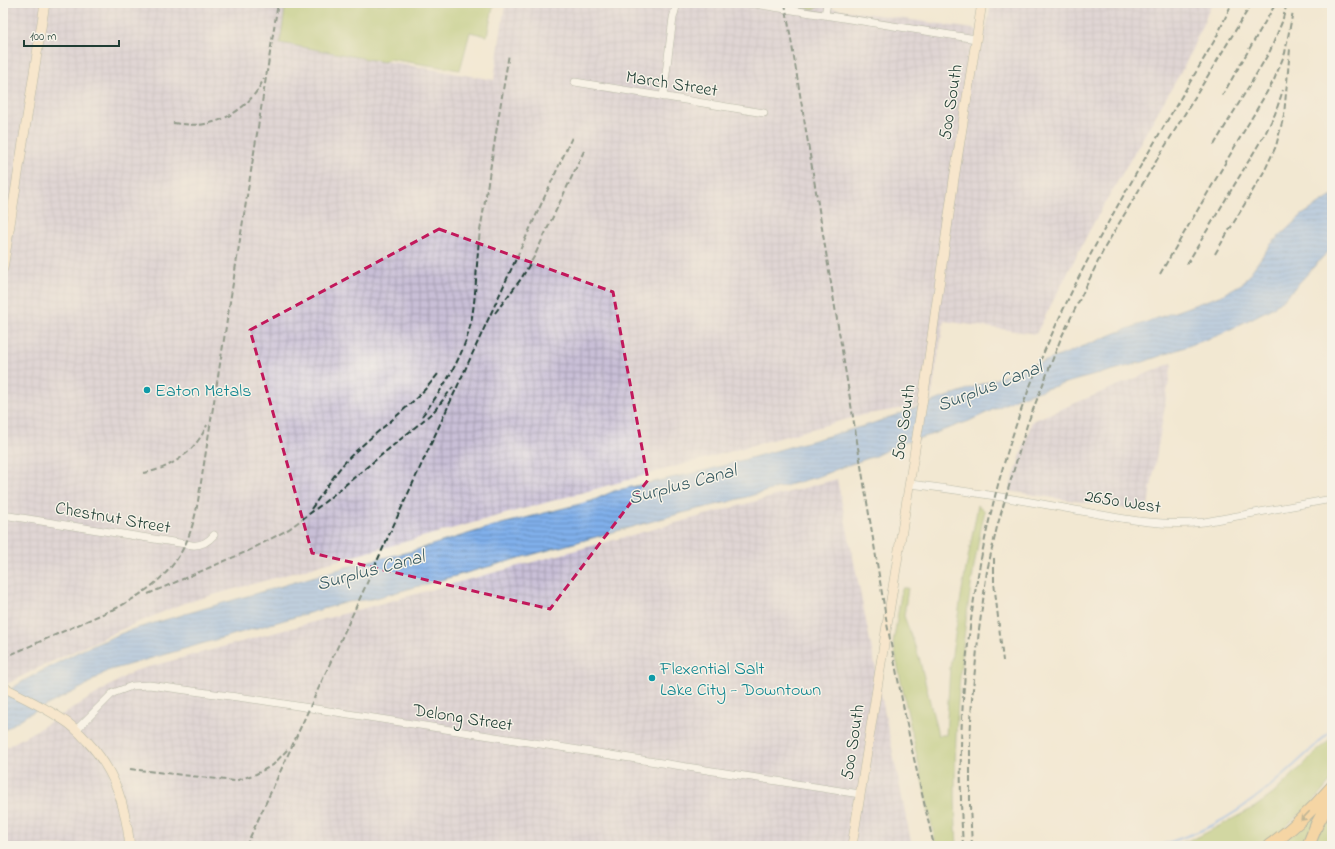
<svg xmlns="http://www.w3.org/2000/svg" width="1335" height="849" viewBox="0 0 1335 849" font-family="'Indie Flower',sans-serif">
  <style>
    .industrial { fill: url(#industrial-grid) }
    .green { fill: #abc368; stroke: #65804e }
    .water { fill: url(#water-rules); stroke: #50768f }
    .lines { fill: none; stroke-linecap: round; stroke-linejoin: round }
    .stream { stroke: #80afea; stroke-width: 2 }
    .street-casing { stroke: #69796b; stroke-width: 8 }
    .secondary-casing { stroke: #69796b; stroke-width: 10 }
    .highway-casing { stroke: #69796b; stroke-width: 14 }
    .street { stroke: #fff; stroke-width: 7 }
    .secondary { stroke: #fde5c5; stroke-width: 9 }
    .highway { stroke: #f9bf6d; stroke-width: 12 }
    .rail { stroke: #1f3d34; stroke-width: 2; stroke-dasharray: 6 3; stroke-linecap: butt }
    .oneway { stroke: #81784e }
    .marked { fill: none; stroke: #c2185b; stroke-width: 3; stroke-dasharray: 8 5; stroke-linejoin: round }
    .culture-dot { fill: #0f9aa8; stroke: #f7f3e8; stroke-width: 1.5 }
    .labels { text-anchor: middle; stroke-width: 3; stroke-linejoin: round; paint-order: stroke }
    .street-label { font-size: 18px; fill: #1f3d34; stroke: #f7f3e8 }
    .culture-label { font-size: 18px; fill: #0d838f; stroke: #f7f3e8; text-anchor: start }
    .water-label { font-size: 19px; font-style: italic; fill: #375a62; stroke: #f7f3e8 }
  </style>
  <defs>
    <pattern id="industrial-grid" width="8" height="8" patternUnits="userSpaceOnUse"><rect width="8" height="8" fill="#c9bfd7"/><path d="M0 4h8M4 0v8" fill="none" stroke="#a39caf"/></pattern>
    <pattern id="water-rules" width="6" height="5" patternUnits="userSpaceOnUse"><rect width="6" height="5" fill="#80afea"/><path d="M0 2.5h6" fill="none" stroke="#6890be"/></pattern>
  </defs>
  <rect width="100%" height="100%" fill="#f7f3e8"/>
  <filter id="ink" filterUnits="userSpaceOnUse"><feTurbulence type="fractalNoise" baseFrequency=".025" numOctaves="2"/><feDisplacementMap in="SourceGraphic" scale="8" xChannelSelector="R" yChannelSelector="G"/><feConvolveMatrix kernelMatrix="1 2 1 2 8 2 1 2 1" color-interpolation-filters="sRGB"/></filter>
  <filter id="wash" filterUnits="userSpaceOnUse"><feTurbulence type="fractalNoise" baseFrequency=".012" numOctaves="4" result="noise"/><feDisplacementMap in="SourceGraphic" scale="16" xChannelSelector="R" yChannelSelector="G"/><feGaussianBlur stdDeviation="0.9" result="paint"/><feColorMatrix in="noise" values="0 0 0 0 0 0 0 0 0 0 0 0 0 0 0 0 0 1.4 0 .05"/><feComposite in="paint" operator="in"/></filter>
  <g filter="url(#wash)">
    <rect width="100%" height="100%" fill="#f2e8d2"/>
    <!-- industrial -->
    <path class="industrial" d="M3,3h283l-6,40 214,37 11,-76 -7,-1h299l189,28 5,-28h221l-27,62 -92,159 -57,110 -92,-13 -14,83 -68,11 -678,188 -64,27 -82,38 -35,18z
      M1172,363l-25,149 -138,-21 23,-70z
      M837,479l75,367h-909v-97l39,-22 92,-56z"/>
    <!-- green -->
    <path class="green" d="M286,3h208l-7,33 -17,-4 -10,38 -71,-11 -5,3 -104,-19z
      M798,3h22l-2,4 -3,2 -17,-2z
      M978,505l7,6c-8,34 -13,68 -18,102 -10,77 -15,155 -10,233h-21l-43,-202 9,-56h6l-4,28 15,41 19,78h8l4,-68 13,-83z
      M1332,737v43l-21,25 -48,41h-89l26,-10 55,-29 18,-13z
      M1332,810v36h-20l15,-32z
      M1312,815l4,3 -12,28h-27z"/>
    <!-- water -->
    <path class="water" d="M1332,196v51l-44,48 -14,12 -55,28 -76,27 -74,20 -47,14 -53,25 -39,14 -31,9 -24,12 -33,11 -22,9 -88,25 -50,12 -310,86 -25,3 -240,69 -24,16 -56,28 -24,16v-37l22,-14 55,-29 47,-20 230,-67 52,-12 85,-26 98,-25 22,-10 97,-22 160,-45 191,-69 54,-22 106,-38 21,-12 28,-39 31,-29z"/>
    <g class="lines">
      <!-- stream -->
      <path class="stream" d="M1159,846c18,-7 37,-12 54,-21 45,-23 82,-61 119,-95"/>
    </g>
  </g>
  <g filter="url(#ink)">
    <g class="lines">
      <!-- street casing -->
      <g class="street-casing">
        <path id="street" d="M748,3l228,36
          M825,15l2,-12
          M575,82l189,31
          M663,97l10,-79 4,-15
          M910,484c50,6 100,14 149,23 48,8 96,21 145,15l128,-23
          M3,515l189,30c10,1 16,-3 22,-10
          M77,729l36,-36 19,-7 17,-1 110,15 601,94"/>
      </g>
      <!-- secondary casing -->
      <g class="secondary-casing">
        <path id="secondary" d="M3,269l42,-266
          M3,687c20,10 41,20 59,32 10,6 18,14 25,22 29,31 38,64 43,105
          M852,846l74,-467 28,-200 28,-176"/>
      </g>
      <!-- highway casing -->
      <g class="highway-casing">
        <path id="highway" d="M1269,846c24,-17 44,-37 63,-59
          M1308,846l9,-22 15,-27"/>
      </g>
      <!-- street -->
      <use href="#street" class="street"/>
      <!-- secondary -->
      <use href="#secondary" class="secondary"/>
      <!-- highway -->
      <use href="#highway" class="highway"/>
      <!-- rail -->
      <path class="rail" d="M785,3l102,621 25,126 22,96
        M1222,96l54,-93
        M173,123c11,1 21,3 32,1 25,-4 49,-22 59,-46
        M1214,145l56,-94 12,-29 5,-19
        M1215,254l50,-84 11,-24 8,-31 6,-66
        M1187,264l79,-132 9,-18 8,-24
        M1160,274l114,-194 11,-27 8,-42
        M495,313l26,-34 13,-22 50,-106
        M3,380l2,-12
        M422,416c21,-27 42,-60 49,-94 6,-30 5,-61 9,-91 10,-59 19,-118 29,-177
        M143,473c28,-4 53,-22 64,-48
        M311,509c15,-20 27,-42 45,-58 28,-26 59,-47 82,-77
        M994,558v24l9,79
        M148,594l100,-43 41,-22 32,-24 104,-86 10,-9 18,-23
        M113,610c51,-27 75,-51 85,-109l80,-498
        M3,658l113,-50
        M130,769l105,12 21,-7 17,-9 14,-15
        M246,846l327,-711
        M963,846c-11,-172 17,-355 89,-512 13,-29 27,-58 42,-86 39,-71 81,-140 122,-210l16,-35
        M972,846l-2,-40v-63l2,-44 7,-69 8,-59 10,-44 30,-102 34,-87 44,-91 56,-94 91,-150"/>
    </g>
    <!-- one-way arrows -->
    <defs><path id="oneway-shaft" d="M-6 0H5M1.5-3L5.5 0L1.5 3" fill="none" stroke-width="1.6" stroke-linecap="round" stroke-linejoin="round"/></defs>
    <use class="oneway" href="#oneway-shaft" transform="translate(1305 816) rotate(134)"/>
  </g>
  <!-- marked area -->
  <path d="M0 0H1335V849H0ZM439,229l174,63 35,188 -98,129 -238,-56 -62,-223z" fill="#f2e8d2" fill-opacity=".55" fill-rule="evenodd"/>
  <path class="marked" d="M439,229l174,63 35,188 -98,129 -238,-56 -62,-223z"/>
  <!-- markers -->
  <g class="culture-dot">
    <circle cx="147" cy="390" r="4"/>
    <circle cx="652" cy="678" r="4"/>
  </g>
  <g class="labels">
    <!-- street labels -->
    <g class="street-label">
      <text transform="translate(672 83) rotate(9)" y="6">March Street</text>
      <text transform="translate(950 102) rotate(-81)" y="6">500 South</text>
      <text transform="translate(903 422) rotate(-81)" y="6">500 South</text>
      <text transform="translate(1123 501) rotate(9)" y="6">2650 West</text>
      <text transform="translate(113 517) rotate(10)" y="6">Chestnut Street</text>
      <text transform="translate(463 717) rotate(9)" y="6">Delong Street</text>
      <text transform="translate(852 742) rotate(-81)" y="6">500 South</text>
    </g>
    <!-- culture labels -->
    <g class="culture-label">
      <text x="155" y="396">Eaton Metals</text>
      <text x="660" y="674">Flexential Salt<tspan x="660" dy="21">Lake City - Downtown</tspan></text>
    </g>
    <!-- water labels -->
    <g class="water-label">
      <text transform="translate(989 385) rotate(-21)" y="7">Surplus Canal</text>
      <text transform="translate(682 483) rotate(-15)" y="7">Surplus Canal</text>
      <text transform="translate(370 569) rotate(-15)" y="7">Surplus Canal</text>
    </g>
  </g>
  <!-- margin -->
  <rect width="1335" height="849" fill="none" stroke="#f7f3e8" stroke-width="16"/>
  <!-- scale -->
  <path d="M24 40v6h95v-6" fill="none" stroke="#1f3d34" stroke-width="2"/>
  <text x="30" y="40" font-size="12" fill="#1f3d34" stroke="#f7f3e8" stroke-width="3" paint-order="stroke">100 m</text>
</svg>
